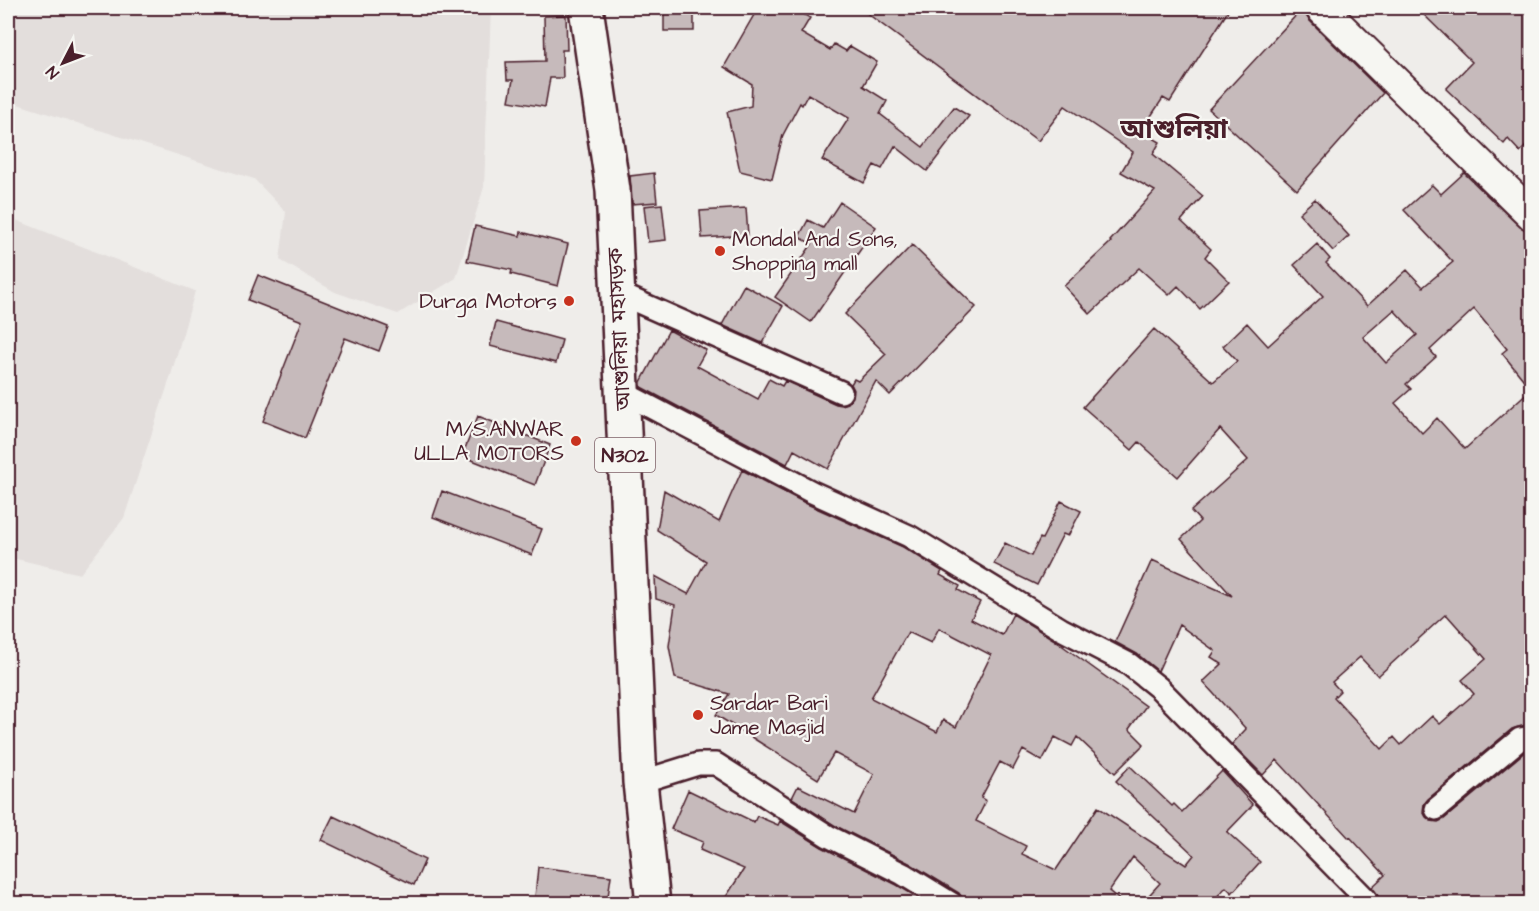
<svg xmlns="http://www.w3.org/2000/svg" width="1539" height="911" viewBox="0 0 1539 911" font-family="'Architects Daughter','Noto Sans Bengali',sans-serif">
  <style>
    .built { fill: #e3dedc }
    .building { fill: #c6babb; stroke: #4a1f2b; stroke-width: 1.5; fill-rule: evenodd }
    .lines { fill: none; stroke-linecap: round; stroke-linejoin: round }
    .street-casing { stroke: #4a1f2b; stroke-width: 26 }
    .secondary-casing { stroke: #4a1f2b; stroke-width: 34 }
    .highway-casing { stroke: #4a1f2b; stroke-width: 38 }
    .street { stroke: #f6f6f2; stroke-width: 21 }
    .secondary { stroke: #f6f6f2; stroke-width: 30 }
    .highway { stroke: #f6f6f2; stroke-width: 33 }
    .poi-dot { fill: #c8321e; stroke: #f6f6f2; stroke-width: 2 }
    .labels { text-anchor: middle; stroke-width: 4.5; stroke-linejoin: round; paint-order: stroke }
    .shield { fill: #f6f6f2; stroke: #7e6067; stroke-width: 1.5 }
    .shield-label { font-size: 20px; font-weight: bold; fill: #4a1f2b }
    .poi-label { font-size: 21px; fill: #4a1f2b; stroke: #f6f6f2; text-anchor: start }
    .street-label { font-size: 21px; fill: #4a1f2b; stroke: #f6f6f2 }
    .district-label { font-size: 27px; font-weight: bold; fill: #4a1f2b; stroke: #f6f6f2 }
  </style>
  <rect width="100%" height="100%" fill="#efedea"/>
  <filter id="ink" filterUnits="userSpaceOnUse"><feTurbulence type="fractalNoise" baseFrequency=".0167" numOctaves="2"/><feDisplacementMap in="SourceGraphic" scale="12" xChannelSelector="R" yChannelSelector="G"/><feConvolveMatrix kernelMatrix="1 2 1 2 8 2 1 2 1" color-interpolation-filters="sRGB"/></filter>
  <g filter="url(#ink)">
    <!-- built -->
    <path class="built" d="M8,8h483l-7,179 -28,91 -58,36 -63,-22 -55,-32 6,-48 -32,-33 -246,-78z
      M8,217l187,74 -24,84 -47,143 -44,56 -72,-17z"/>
    <!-- building -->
    <path class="building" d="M664,8h30v23h-30z
      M758,8h35l17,10 -9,15 29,17 4,-6 12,7 4,-5 27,16 -14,24 24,15 -7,13 43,33 31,-40 15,9 -42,55 -32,-25 -13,23 -8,-4 -10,18 -42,-23 27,-42 -41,-24 -6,11 -2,-2 -17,32 -11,44 -32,-8 -13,-59 24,-6 1,-22 -28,-17z
      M860,8h370l-60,94 -7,-4 -22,33 19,11 -7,12 50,42 -22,25 30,28 -6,8 24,24 -29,28 -22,-23 -9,9 -30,-27 -49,46 -26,-28 47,-44 -1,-1 45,-50 -34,-19 12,-20 -68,-46 -27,35z
      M1417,8h115v132l-12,12 -12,-13 -4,5 -58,-55 26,-27z
      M1302,9l7,11 74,73 -86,97 -88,-81z
      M566,15l1,35h-5l1,28h-13l-5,29 -36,-6 4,-21h-6l-1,-18 39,-1 -1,-45z
      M654,173l3,29 -25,2 -2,-28z
      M1464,173l56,54 12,5v491l-20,6 -84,70 -4,5 -1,7 3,6 5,4 7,1 6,-3 82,-68 3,-1 3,3v150h-153l-1,-7 -6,-9 13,-12 -35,-38 -1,1 -72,-78 -14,15 -31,-31 14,-15 -43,-47 19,-18 -11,-7 4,-6 -36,-26 -21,46 -21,-17 -22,-12 37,-82 80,36 -51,-57 19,-18 -9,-10 57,-51 -28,-31 -42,48 -39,-35 -7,8 -49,-43 71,-78 59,53 24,-21 -14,-15 24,-23 21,23 55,-50 -29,-31 23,-21 13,15 -4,4 41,43 40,-36 16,17 30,-25 -49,-52 28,-25 9,9zM1474,309l33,40 -5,4 29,36 -66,60 -28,-31 -15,15 -27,-30 16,-14 -5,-5 30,-27 -6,-7zM1394,310l23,25 -31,28 -23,-26zM1446,614l40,45 -24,21 12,14 -34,30 -8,-8 -31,29 -7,-8 -12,12 -48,-52 6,-6 -8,-9 28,-25 18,19z
      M1315,199l34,37 -16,15 -34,-38z
      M840,202l36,25 -65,95 -36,-25 37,-53 -13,-7 9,-17 15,8z
      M662,204l4,36 -18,2 -4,-36z
      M746,208l2,27 -46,3 -2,-27z
      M475,226l45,10 1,-4 47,12 -10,42 -47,-12 1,-4 -45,-9z
      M912,245l64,62 -86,88 -14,-14 -48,88 -34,-19 -7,14 -146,-77v-5l28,-52 37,20 -9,16 61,33 11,-20 13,7 3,-5 51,23 6,1 6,-2 5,-6 1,-7 -3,-6 3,-5 4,2 28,-27 -41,-40z
      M258,275l130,52 -9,24 -34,-13 -40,100 -42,-17 39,-100 -54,-21z
      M744,285l39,21 -21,37 -40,-18z
      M496,322l66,18 -6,23 -66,-17z
      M478,416l72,29 -15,40 -73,-29z
      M742,470l65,34 96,43 39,24 -2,4 20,11 -2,4 22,12 -9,17 31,16 11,-21 40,25 93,67 -17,23 15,15 -29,29 -38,-36 -5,9 -17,-9 -13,24 -19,-11 -10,19 -13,-7 -19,36 5,3 -10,20 50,25 -4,8 34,16 42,-63 88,58 8,-10 -78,-74 14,-15 42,40 2,-2 8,8 40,-41 31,34 -26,27 33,30 -28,31 -6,-6 -15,16h-69l18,-20 -27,-26 -24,34 14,12h-158l-6,-10 -50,-30 -75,-38 -42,-27 6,-12 56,28 20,-40 -40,-21 -16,26 -102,-64 13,-21 -54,-16 -6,-32 6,-41 -19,-6 -1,-23 33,18 18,-33 -49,-31 7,-40 55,32zM939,628l52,27 -35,72 -13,-7 -6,12 -66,-34 37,-66 23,11z
      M442,491l100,38 -10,26 -99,-38z
      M1061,501l20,10 -13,25 -5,-2 -26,51 -43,-21 11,-21 26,13 9,-18 2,1z
      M688,790l66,32 3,-6 21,9 2,-4 42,26 75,38 30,18h-205l22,-34 -44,-19 3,-8 -32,-13z
      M333,816l92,44 -11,25 -93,-45z
      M538,867l73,9 -4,27h-26l-46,-6z"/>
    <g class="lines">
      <!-- street casing -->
      <g class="street-casing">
        <path id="street" d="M618,293l223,99
          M622,392l190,100 97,44 152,93 68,35 30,24 207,211 1,5
          M640,782l58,-18h18l112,72 75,38 49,30
          M1436,809l84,-70 12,-2"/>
      </g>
      <!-- secondary casing -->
      <g class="secondary-casing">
        <path id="secondary" d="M1321,8l211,207"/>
      </g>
      <!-- highway casing -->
      <g class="highway-casing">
        <path id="highway" d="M586,8l27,182 27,592 13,122"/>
      </g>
      <!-- street -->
      <use href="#street" class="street"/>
      <!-- secondary -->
      <use href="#secondary" class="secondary"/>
      <!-- highway -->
      <use href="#highway" class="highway"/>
    </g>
  </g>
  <!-- markers -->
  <g class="poi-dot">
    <circle cx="720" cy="251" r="6"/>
    <circle cx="569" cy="301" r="6"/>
    <circle cx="576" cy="441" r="6"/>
    <circle cx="698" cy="715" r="6"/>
  </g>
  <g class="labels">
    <!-- shield labels -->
    <rect class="shield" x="595" y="438" width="60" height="34" rx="4.5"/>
    <g class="shield-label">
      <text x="625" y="462">N302</text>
    </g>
    <!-- poi labels -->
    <g class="poi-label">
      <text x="732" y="246">Mondal And Sons,<tspan x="732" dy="24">Shopping mall</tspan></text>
      <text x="557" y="308" text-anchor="end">Durga Motors</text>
      <text x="564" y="436" text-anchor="end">M/S.ANWAR<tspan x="564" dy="24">ULLA MOTORS</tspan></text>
      <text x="710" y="710">Sardar Bari<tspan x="710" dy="24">Jame Masjid</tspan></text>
    </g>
    <!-- street labels -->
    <g class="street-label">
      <text transform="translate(619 329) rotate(-93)" y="7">আশুলিয়া মহাসড়ক</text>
    </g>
    <!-- district labels -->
    <g class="district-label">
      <text x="1174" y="138">আশুলিয়া</text>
    </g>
  </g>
  <!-- margin -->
  <rect width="1539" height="911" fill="none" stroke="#f6f6f2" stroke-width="30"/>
  <rect x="15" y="15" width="1509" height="881" fill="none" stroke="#4a1f2b" stroke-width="2" filter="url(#ink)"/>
  <!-- north arrow -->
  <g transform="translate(63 63) rotate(228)" stroke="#f6f6f2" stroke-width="4.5" paint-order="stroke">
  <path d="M0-4.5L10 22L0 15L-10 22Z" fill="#4a1f2b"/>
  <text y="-9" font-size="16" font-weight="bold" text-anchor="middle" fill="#4a1f2b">N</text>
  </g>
</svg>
